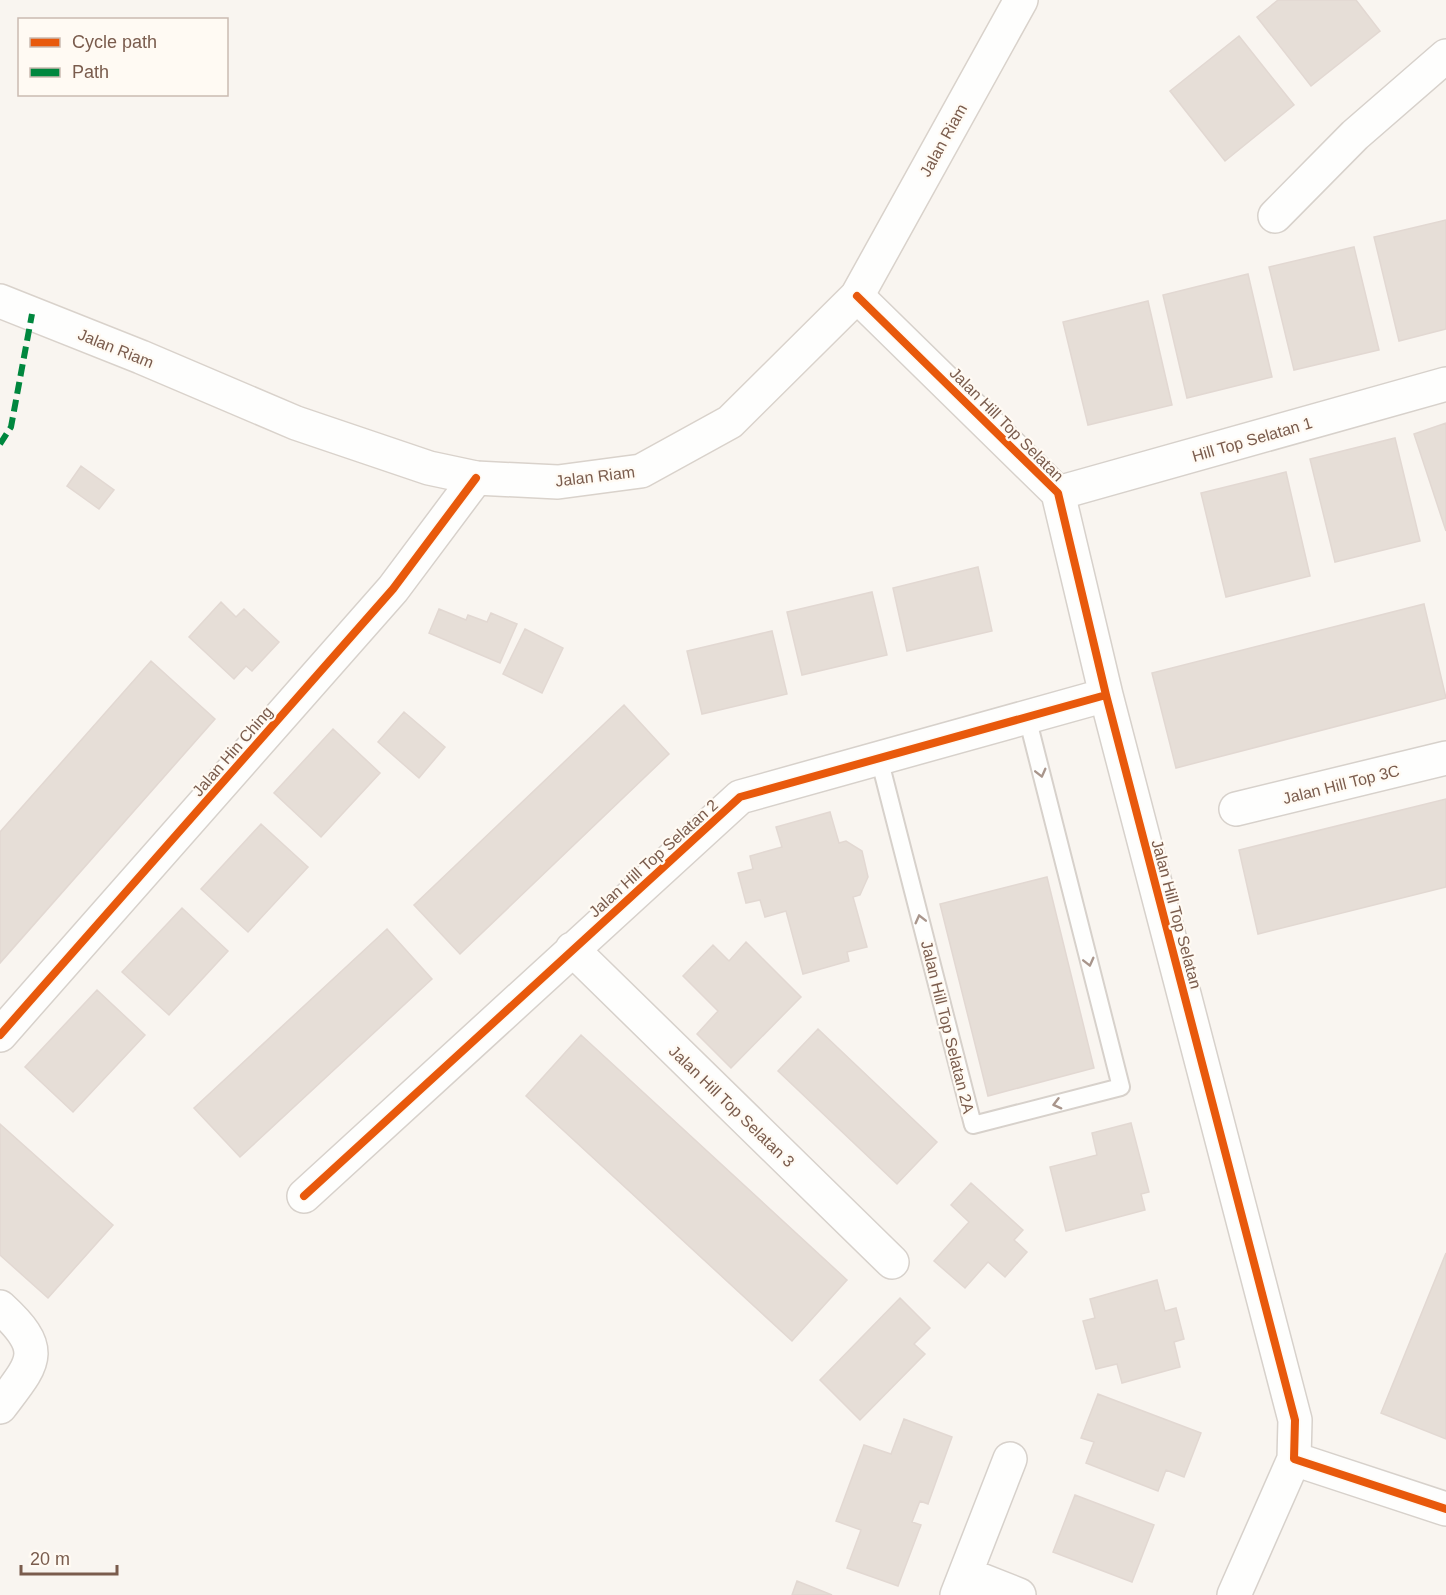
<svg xmlns="http://www.w3.org/2000/svg" width="1446" height="1595" viewBox="0 0 1446 1595" font-family="Arial,sans-serif">
  <style>
    .building { fill: #e6ded7; stroke: #e2d8d2; stroke-width: 1.5 }
    .lines { fill: none; stroke-linecap: round; stroke-linejoin: round }
    .service-casing { stroke: #d7d1cb; stroke-width: 20 }
    .minor-casing { stroke: #d7d1cb; stroke-width: 36 }
    .secondary-casing { stroke: #d9d2cb; stroke-width: 36 }
    .service { stroke: #fefefd; stroke-width: 16 }
    .minor { stroke: #fefefd; stroke-width: 33 }
    .secondary { stroke: #fefefd; stroke-width: 33 }
    .quiet { stroke: #00873e; stroke-width: 6; stroke-dasharray: 12 6; stroke-linecap: butt }
    .cycleway-casing { stroke: #fffaf3; stroke-width: 11 }
    .cycleway { stroke: #e8590c; stroke-width: 8 }
    .oneway { stroke: #a8958b }
    .labels { text-anchor: middle; stroke-width: 4.5; stroke-linejoin: round; paint-order: stroke }
    .street-label { font-size: 16px; fill: #7a5c4d; stroke: #fffaf3 }
  </style>
  <rect width="100%" height="100%" fill="#f9f5f0"/>
  <!-- building -->
  <path class="building" d="M1278,0h78l24,31 -69,55 -54,-69z
    M1239,36l55,69 -69,56 -55,-70z
    M1446,220v109l-47,12 -25,-104z
    M1354,247l25,103 -85,20 -25,-103z
    M1248,274l24,103 -85,21 -24,-103z
    M1148,301l24,104 -84,20 -25,-103z
    M1446,423v108l-32,-97z
    M1395,438l25,103 -85,21 -25,-103z
    M81,466l33,24 -15,19 -32,-23z
    M1286,472l24,104 -84,21 -25,-104z
    M978,567l14,64 -85,20 -14,-63z
    M872,592l15,63 -85,20 -15,-63z
    M221,602l15,15 8,-8 35,33 -27,29 -6,-5 -12,13 -45,-42z
    M1424,604l22,94 -270,70 -24,-95z
    M439,609l27,11 2,-5 19,7 4,-9 26,11 -17,39 -71,-30z
    M525,629l38,19 -21,45 -39,-19z
    M772,631l15,63 -85,20 -15,-63z
    M151,661l64,58 -215,244v-131z
    M624,705l45,49 -209,200 -46,-49z
    M404,712l41,35 -26,31 -41,-36z
    M333,729l47,44 -59,64 -47,-44z
    M1446,799v88l-188,47 -19,-84z
    M830,812l9,31 7,-2 16,10 6,26 -8,18 -7,2 14,50 -20,5 2,9 -46,13 -17,-63 -21,6 -5,-17 -14,3 -8,-30 15,-4 -3,-13 32,-9 -6,-20z
    M261,824l47,43 -60,65 -47,-43z
    M1047,877l47,191 -106,28 -48,-192z
    M182,908l46,43 -59,64 -47,-43z
    M387,929l45,50 -192,178 -46,-49z
    M746,942l55,55 -70,71 -34,-34 21,-23 -35,-35 30,-31 16,16z
    M97,990l48,45 -72,77 -48,-45z
    M818,1029l119,113 -40,42 -119,-113z
    M581,1035l266,245 -55,61 -266,-245z
    M1131,1123l18,69 -8,2 4,16 -79,21 -16,-64 47,-12 -5,-22z
    M0,1124l113,101 -65,73 -48,-43z
    M971,1183l52,47 -9,10 13,12 -22,25 -17,-15 -23,26 -31,-27 35,-39 -18,-17z
    M1446,1253v186l-65,-26z
    M1157,1280l8,31 11,-3 8,31 -10,3 6,25 -58,16 -5,-19 -21,5 -13,-48 12,-3 -5,-19z
    M900,1298l30,30 -16,16 11,10 -65,66 -40,-40z
    M1098,1394l103,39 -17,44 -18,-7 -8,21 -72,-28 8,-21 -13,-4z
    M904,1419l48,18 -24,67 -8,-3 -8,21 9,3 -23,61 -51,-18 14,-38 -25,-9 28,-76 27,9z
    M1075,1495l79,30 -22,57 -79,-30z
    M797,1581l35,14h-40z"/>
  <g class="lines">
    <!-- service casing -->
    <g class="service-casing">
      <path id="service" d="M879,758l94,367 148,-38 -94,-370"/>
    </g>
    <!-- minor casing -->
    <g class="minor-casing">
      <path id="minor" d="M1275,216l80,-81 91,-79
        M857,296l201,197 48,202 189,725 -1,39 152,50
        M1058,493l388,-109
        M1236,809l210,-51
        M572,949l320,313
        M0,1035l393,-446 83,-111
        M304,1196l436,-399 366,-102
        M0,1307c48,44 34,55 0,100
        M966,1574l53,21
        M957,1595l53,-136
        M1234,1595l60,-136"/>
    </g>
    <!-- secondary casing -->
    <g class="secondary-casing">
      <path id="secondary" d="M0,301l141,56 155,66 133,45 47,10 82,4 83,-11 89,-49 127,-126 164,-296"/>
    </g>
    <!-- service -->
    <use href="#service" class="service"/>
    <!-- minor -->
    <use href="#minor" class="minor"/>
    <!-- secondary -->
    <use href="#secondary" class="secondary"/>
    <!-- quiet -->
    <path class="quiet" d="M0,444l11,-17 21,-113"/>
    <!-- cycleway casing -->
    <g class="cycleway-casing">
      <path id="cycleway" d="M857,296l201,197 48,202 189,725 -1,39 152,50
        M0,1035l393,-446 83,-111
        M304,1196l436,-399 366,-102"/>
    </g>
    <!-- cycleway -->
    <use href="#cycleway" class="cycleway"/>
  </g>
  <!-- one-way arrows -->
  <defs><path id="oneway-chevron" d="M-2-3.5L2.5 0L-2 3.5" fill="none" stroke-width="1.6" stroke-linecap="round" stroke-linejoin="round" transform="scale(1.5)"/></defs>
  <g class="oneway">
    <use href="#oneway-chevron" transform="translate(1041 773) rotate(76)"/>
    <use href="#oneway-chevron" transform="translate(920 919) rotate(-104)"/>
    <use href="#oneway-chevron" transform="translate(1089 962) rotate(76)"/>
    <use href="#oneway-chevron" transform="translate(1057 1104) rotate(165)"/>
  </g>
  <g class="labels">
    <!-- street labels -->
    <g class="street-label">
      <text transform="translate(943 140) rotate(-61)" y="6">Jalan Riam</text>
      <text transform="translate(116 348) rotate(22)" y="6">Jalan Riam</text>
      <text transform="translate(1007 424) rotate(45)" y="6">Jalan Hill Top Selatan</text>
      <text transform="translate(1252 439) rotate(-16)" y="6">Hill Top Selatan 1</text>
      <text transform="translate(595 476) rotate(-7)" y="6">Jalan Riam</text>
      <text transform="translate(232 751) rotate(-49)" y="6">Jalan Hin Ching</text>
      <text transform="translate(1341 784) rotate(-14)" y="6">Jalan Hill Top 3C</text>
      <text transform="translate(653 858) rotate(-42)" y="6">Jalan Hill Top Selatan 2</text>
      <text transform="translate(1177 914) rotate(75)" y="6">Jalan Hill Top Selatan</text>
      <text transform="translate(948 1027) rotate(76)" y="6">Jalan Hill Top Selatan 2A</text>
      <text transform="translate(732 1106) rotate(44)" y="6">Jalan Hill Top Selatan 3</text>
    </g>
  </g>
  <!-- legend -->
  <rect x="18" y="18" width="210" height="78" fill="#fffaf3" stroke="#cabbb1" stroke-width="1.5"/>
  <rect x="30" y="38" width="30" height="9" fill="#e8590c" stroke="#cabbb1" stroke-width="1.5"/>
  <text x="72" y="48" font-size="18" fill="#7a5c4d">Cycle path</text>
  <rect x="30" y="68" width="30" height="9" fill="#00873e" stroke="#cabbb1" stroke-width="1.5"/>
  <text x="72" y="78" font-size="18" fill="#7a5c4d">Path</text>
  <!-- scale -->
  <path d="M21 1565v9h96v-9" fill="none" stroke="#7a5c4d" stroke-width="3"/>
  <text x="30" y="1565" font-size="18" fill="#7a5c4d" stroke="#fffaf3" stroke-width="4.5" paint-order="stroke">20 m</text>
</svg>
